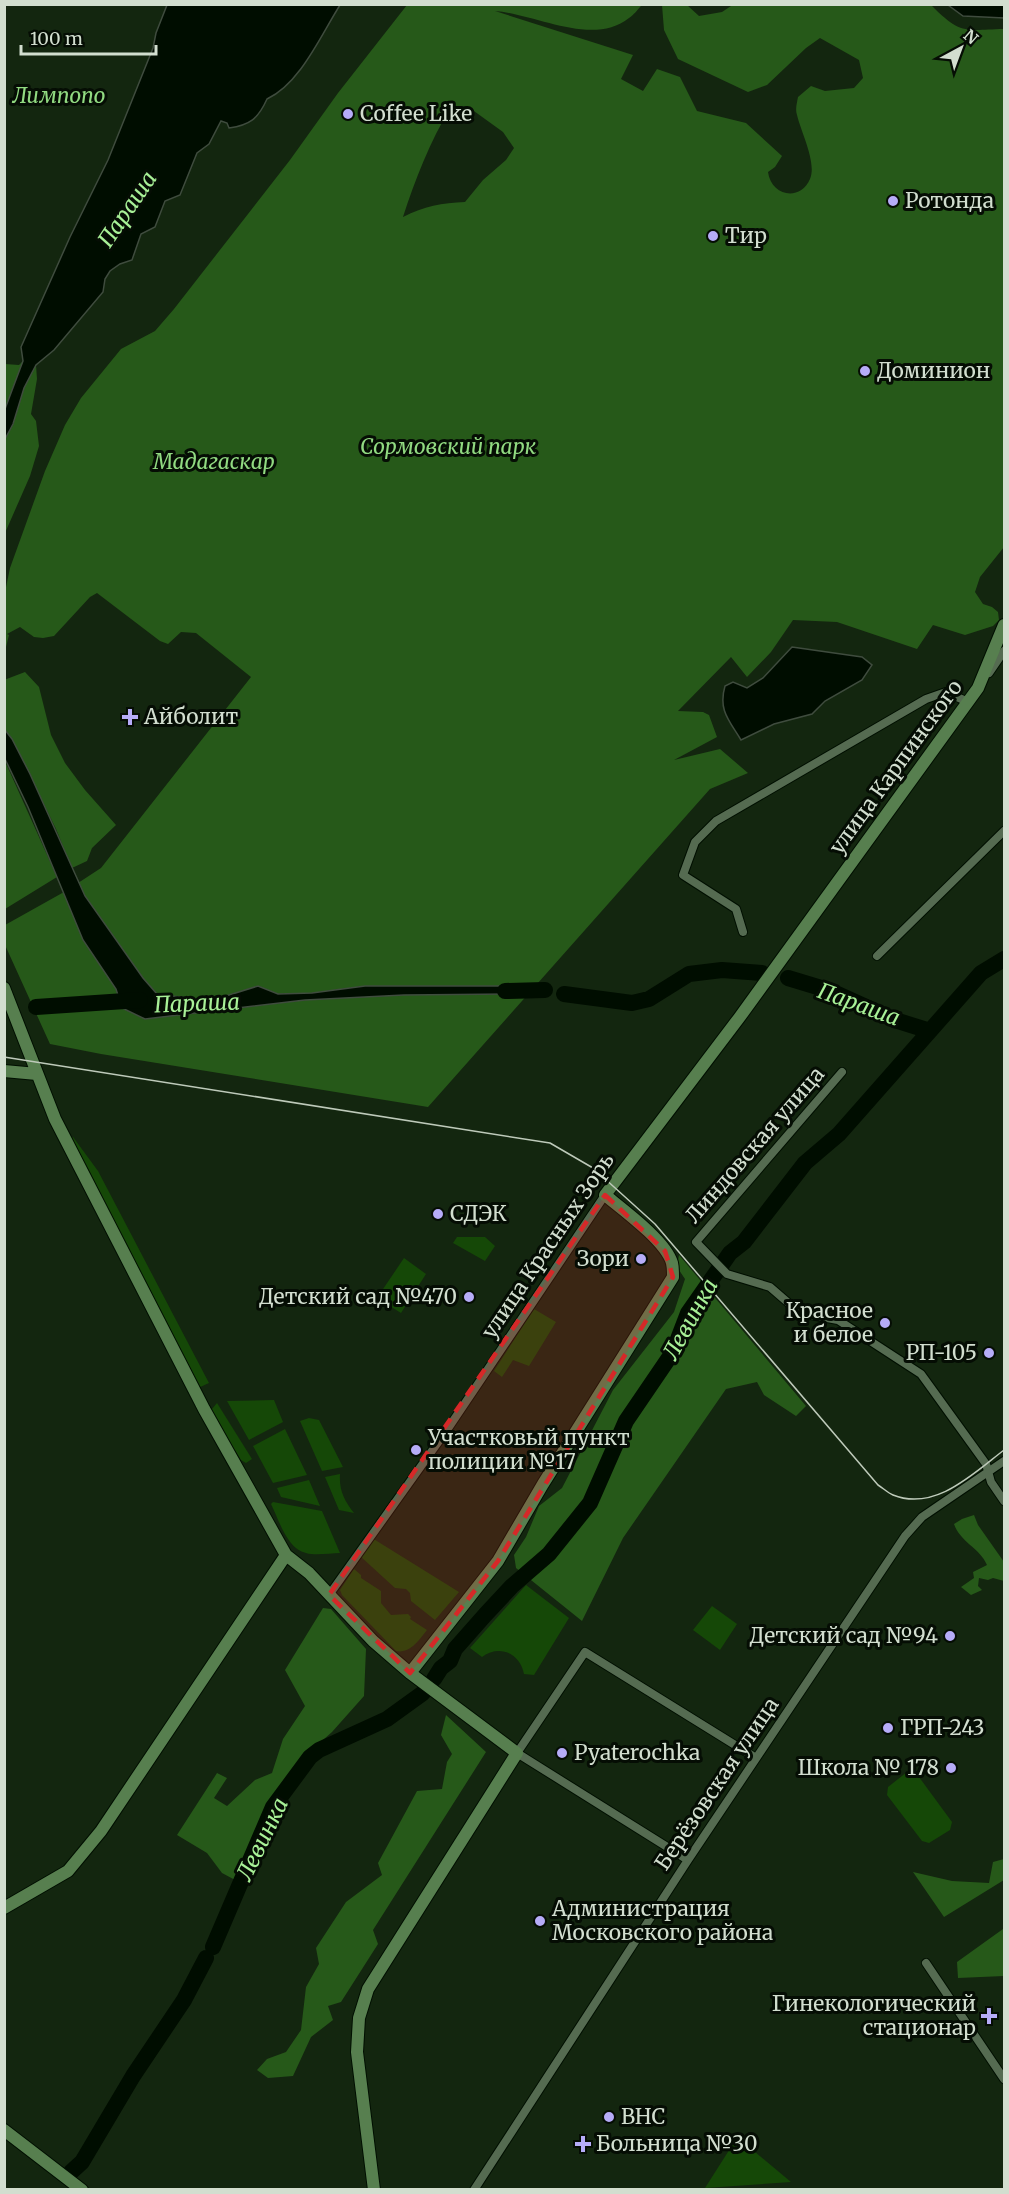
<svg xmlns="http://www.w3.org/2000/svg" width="1009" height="2194" viewBox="0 0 1009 2194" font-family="Merriweather,serif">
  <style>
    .green { fill: #154807 }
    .forest { fill: #265919; fill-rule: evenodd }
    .water { fill: #000d00; stroke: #3f4c3e; stroke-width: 1.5 }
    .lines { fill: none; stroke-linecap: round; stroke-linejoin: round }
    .river { stroke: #000d00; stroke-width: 16 }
    .street-casing { stroke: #010f00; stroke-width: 10 }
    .secondary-casing { stroke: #010f00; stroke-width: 14 }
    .street { stroke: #556b51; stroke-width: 8 }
    .secondary { stroke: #577f4f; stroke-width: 12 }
    .tram { stroke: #becaba; stroke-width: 1.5 }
    .marked { fill: #d62828; fill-opacity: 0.2; stroke: #d62828; stroke-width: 4.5; stroke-dasharray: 12 8; stroke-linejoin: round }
    .poi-dot { fill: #b6acf8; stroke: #050d04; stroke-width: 2 }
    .labels { text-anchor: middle; stroke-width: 6; stroke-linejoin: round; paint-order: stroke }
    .park-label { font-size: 21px; font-style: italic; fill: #91da81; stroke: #050d04 }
    .poi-label { font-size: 21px; fill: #d2decf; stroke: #050d04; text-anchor: start }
    .street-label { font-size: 21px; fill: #d2decf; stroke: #050d04 }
    .water-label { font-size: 22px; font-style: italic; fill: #a8f197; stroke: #050d04 }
  </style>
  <rect width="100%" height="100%" fill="#13260f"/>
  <!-- green -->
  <path class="green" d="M73,1137l25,34 111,212 -11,5 -127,-250z
    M457,1237h28l10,9 -10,15 -32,-18z
    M404,1258l22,16 -25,39 -24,-15z
    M534,1309l22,13 -27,44 -16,-6 -11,17 -8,-6z
    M274,1400l9,22 -34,18 -22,-39z
    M217,1403l35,56 -6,4 -5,-3 -29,-47v-4z
    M309,1418l10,2 24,47 -21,4 -22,-50z
    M285,1429l22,46 -34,8 -20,-37z
    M340,1474c-1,16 4,26 14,39l-15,-3 -14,-33z
    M309,1480l11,26 -39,-9 -4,-9z
    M273,1502l49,9 18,42c-10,0 -24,3 -34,0 -19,-4 -27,-33 -35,-49z
    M372,1538l87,54 -24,28 -24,-19 -1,-8 -4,-4 -11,-1 -35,-32z
    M354,1569l7,6v3l20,13v12l10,12 17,-1 3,3 -1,2 17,11c-8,10 -17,24 -31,21l-54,-56 -2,-5z
    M526,1585l43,33 -35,57 -10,-1c-4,-21 -25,-30 -42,-17l-12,-9z
    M712,1606l25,18 -17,26 -27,-20z
    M907,1772h6l6,5 33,45 -2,8 -21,13 -7,-2 -35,-46 1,-8z
    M739,2140l3,1 49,41 -86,6 28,-44z"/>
  <!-- forest -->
  <path class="forest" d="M734,4l197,1c30,30 33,25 73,24v518l-24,30 -5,15 8,12 9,3 6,5 1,8 -6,6 -28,9 -32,-10 -16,24 -80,-27 -44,-2 -22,32 -24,25 -16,-20 -53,54 25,1 6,3 8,22 -43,23 46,-11 28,24 -38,16 -282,318 -327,-53 -51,-10 -45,-99v-20l59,-33 19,48 33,49 6,19 23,11 160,-19 225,-14h-165l-53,7 -34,1 -20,-8 -48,15 -53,-7 -14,-16 -58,-82 -7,-13 23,-15 150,-191 -55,-44 -15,-1 -13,12 -8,-3 -63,-48 -7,4 -36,39 -11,2 -9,-1 -14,-10 -13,7 2,1 -4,16v-59l5,-24 35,-97 20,-46 16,-27 40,-49 34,-18 19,-22 116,-149 48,-67 69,-88h235c-4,4 -8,10 -13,13 -36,29 -94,-4 -134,-7l138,44 -12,24 22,12 14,-22 23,8 17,34 49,12 36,33 -7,11 -7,5c3,24 32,30 42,7 7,-16 -9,-47 -13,-64 -2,-6 0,-12 1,-18l13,-11 14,5 29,-3 9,-10 -4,-18 -39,-22 -14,10 -39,37 -19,7 -70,-33 -14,-29 -2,-25h25l12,11 23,-4zM467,106l36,26 11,16 -8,12 -23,20 -18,22c-23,1 -41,4 -62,15 12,-37 27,-76 48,-110z
    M23,361l-18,48v-45l14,1z
    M36,365l1,14 -6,35 5,7 3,25 -9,30 -25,57v-94l8,-15 11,-36z
    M25,672l14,15 12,48 14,28 20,27 31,35 -24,23 -5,13 -15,7 -16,-39 -44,-90 -7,-9 -1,-50z
    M4,759l53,118 -52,32h-1z
    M679,1255l127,151 -10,10 -32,-21 -7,-13 -31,7 -103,149 -41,83 -66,-53 -2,-13 12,-18 13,-31 23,-18 51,-98 61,-78 11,-33 -8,-12z
    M974,1515l4,10 26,37v19l-11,-3 -5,2 -9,-2 -1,8 4,4 -11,5 -10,-8 13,-9 -1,-6 14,-7c-7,-17 -27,-23 -33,-41l8,-5z
    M323,1608l8,1 35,40 -2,47 -32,36 -26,23 -37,50 -32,76 -15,-8 -15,-20 -30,-18 40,-62 10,5 -13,20 13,8 28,-26 17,-7 11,-34 22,-33 -20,-36z
    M446,1715l40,37 -113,178 5,14 -37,58 -13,4 5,14 -22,17 -18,39 -25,2 -11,-8 10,-11 19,-7 15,-22 5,-43 13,-23 -3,-16 30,-46 36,-27 -4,-12 39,-72 25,-2 5,-27 5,-8 -11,-19z
    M1004,1859v21l-60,37 -31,-45 39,9 37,2 4,-21z
    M1003,1929l1,47 -46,2 -1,-16z"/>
  <!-- water -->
  <path class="water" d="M167,5h173c-19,30 -40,79 -73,94 -9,20 -17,26 -38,29l-2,-5 -6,-2 -12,23 -12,9 -17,42 -15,6 -10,26 -14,7 -9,26 -12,4 -10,7 -5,8 -2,13 -49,58 -18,15 -12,23 -11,36 -8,15v-30l18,-48 -2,-14 49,-110 38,-77 45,-112 3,-15z
    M948,5h56v13l-41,-2z
    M792,647l70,10 10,8 -10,15 -37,21 -13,13 -38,10 -33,16c-12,-20 -23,-30 -16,-54l8,-4 14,6 16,-10z
    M5,730l7,9 18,35 55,122 58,82 14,16 53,7 48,-15 20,8 34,-1 53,-7h165l-7,8 -119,1 -99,5 -160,19 -23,-11 -6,-19 -33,-49 -55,-133 -23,-48z"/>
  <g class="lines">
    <!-- river -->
    <path class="river" d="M788,978l43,13 64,29 35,11
      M505,991l40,-1
      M564,994l68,9 17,-4 40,-25 33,-4 40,3
      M36,1007l104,-7
      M434,1679l7,-11 9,-7 5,-12 30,-34 27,-29 37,-32 41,-51 36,-82 47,-69 15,-39 42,-60 14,-11 61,-79 34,-29 142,-161 23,-14
      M213,1947l60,-140 37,-50 9,-7 68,-31 36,-26
      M71,2172l11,-10 51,-86 51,-76 22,-42"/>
    <!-- street casing -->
    <g class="street-casing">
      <path id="street" d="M989,673l15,-22
        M743,932l-7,-23 -53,-34 12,-33 21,-21 210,-122 20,-7 22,10
        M877,956l127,-125
        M842,1072l-146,170 31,32 43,13 30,26 38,7 83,54 65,90 5,18 13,19
        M329,1595l120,-168 156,-232
        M688,1860l-171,-107 68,-101 171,106
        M926,1963l78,116
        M474,2190l214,-330 217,-324 17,-19 82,-56"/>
    </g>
    <!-- secondary casing -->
    <g class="secondary-casing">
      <path id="secondary" d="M4,988l51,131 149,290 82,146 23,18 64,68 37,32 107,80 -149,236 -9,29 -2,34 17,138
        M4,1071l33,3
        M410,1673l88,-112 45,-77 130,-207c0,-4 0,-10 -1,-14 -6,-22 -50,-54 -67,-68l134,-177 239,-330 26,-63
        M4,1908l64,-37 33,-40 185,-276
        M4,2130l78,60"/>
    </g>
    <!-- street -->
    <use href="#street" class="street"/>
    <!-- secondary -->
    <use href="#secondary" class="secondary"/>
    <!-- tram -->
    <path class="tram" d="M4,1057l546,86 43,25 62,56 223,261c5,3 10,8 15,10 42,17 81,-22 111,-45"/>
  </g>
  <!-- marked area -->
  <path class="marked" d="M605,1195l60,56 8,26 -175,284 -88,112 -81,-78z"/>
  <!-- markers -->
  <g class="poi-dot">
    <circle cx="348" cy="114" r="6"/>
    <circle cx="893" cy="201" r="6"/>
    <circle cx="713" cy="236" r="6"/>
    <circle cx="865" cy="371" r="6"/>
    <path d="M127 708h6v6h6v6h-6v6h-6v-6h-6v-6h6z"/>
    <circle cx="438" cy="1214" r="6"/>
    <circle cx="641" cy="1259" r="6"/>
    <circle cx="469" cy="1297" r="6"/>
    <circle cx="885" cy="1323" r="6"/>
    <circle cx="989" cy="1353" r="6"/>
    <circle cx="416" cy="1450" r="6"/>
    <circle cx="950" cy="1636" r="6"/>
    <circle cx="888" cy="1728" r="6"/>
    <circle cx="562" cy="1753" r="6"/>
    <circle cx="951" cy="1768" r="6"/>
    <circle cx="540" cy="1921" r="6"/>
    <path d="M986 2007h6v6h6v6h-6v6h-6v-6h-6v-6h6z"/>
    <circle cx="609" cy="2117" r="6"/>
    <path d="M580 2135h6v6h6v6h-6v6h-6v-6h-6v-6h6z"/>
  </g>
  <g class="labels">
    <!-- park labels -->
    <g class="park-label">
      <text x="59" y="103">Лимпопо</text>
      <text x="448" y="454">Сормовский парк</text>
      <text x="214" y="469">Мадагаскар</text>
    </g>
    <!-- poi labels -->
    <g class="poi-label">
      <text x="360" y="121">Coffee Like</text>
      <text x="905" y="208">Ротонда</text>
      <text x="725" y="243">Тир</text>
      <text x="877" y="378">Доминион</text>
      <text x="144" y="724">Айболит</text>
      <text x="450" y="1221">СДЭК</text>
      <text x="629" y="1266" text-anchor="end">Зори</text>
      <text x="457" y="1304" text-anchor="end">Детский сад №470</text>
      <text x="873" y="1318" text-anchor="end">Красное<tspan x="873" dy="24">и белое</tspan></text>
      <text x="977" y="1360" text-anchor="end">РП-105</text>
      <text x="428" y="1445">Участковый пункт<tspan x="428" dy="24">полиции №17</tspan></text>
      <text x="938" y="1643" text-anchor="end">Детский сад №94</text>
      <text x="900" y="1735">ГРП-243</text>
      <text x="574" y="1760">Pyaterochka</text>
      <text x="939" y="1775" text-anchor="end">Школа № 178</text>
      <text x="552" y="1916">Администрация<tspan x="552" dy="24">Московского района</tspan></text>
      <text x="976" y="2011" text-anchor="end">Гинекологический<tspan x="976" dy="24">стационар</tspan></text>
      <text x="621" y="2124">ВНС</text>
      <text x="596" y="2151">Больница №30</text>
    </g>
    <!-- street labels -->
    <g class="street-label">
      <text transform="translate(896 767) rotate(-54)" y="7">улица Карпинского</text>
      <text transform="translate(755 1145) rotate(-49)" y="7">Линдовская улица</text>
      <text transform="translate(548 1246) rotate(-56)" y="7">улица Красных Зорь</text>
      <text transform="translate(717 1784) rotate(-56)" y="7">Берёзовская улица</text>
    </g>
    <!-- water labels -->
    <g class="water-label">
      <text transform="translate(127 209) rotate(-56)" y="8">Параша</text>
      <text transform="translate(197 1003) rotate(-2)" y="8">Параша</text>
      <text transform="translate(859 1004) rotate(20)" y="8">Параша</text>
      <text transform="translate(690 1319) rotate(-61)" y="8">Левинка</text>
      <text transform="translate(262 1839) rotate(-64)" y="8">Левинка</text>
    </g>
  </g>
  <!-- border -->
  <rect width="1009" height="2194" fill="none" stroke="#d2decf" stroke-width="12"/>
  <!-- north arrow -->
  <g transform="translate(961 48) rotate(41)" stroke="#050d04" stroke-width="4.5" paint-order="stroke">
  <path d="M0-4.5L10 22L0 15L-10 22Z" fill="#d2decf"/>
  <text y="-9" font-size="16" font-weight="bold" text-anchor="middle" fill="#d2decf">N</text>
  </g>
  <!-- scale -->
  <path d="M21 45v9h135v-9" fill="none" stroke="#d2decf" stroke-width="3"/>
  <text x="30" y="45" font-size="18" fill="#d2decf" stroke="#050d04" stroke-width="4.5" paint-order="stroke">100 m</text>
</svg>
